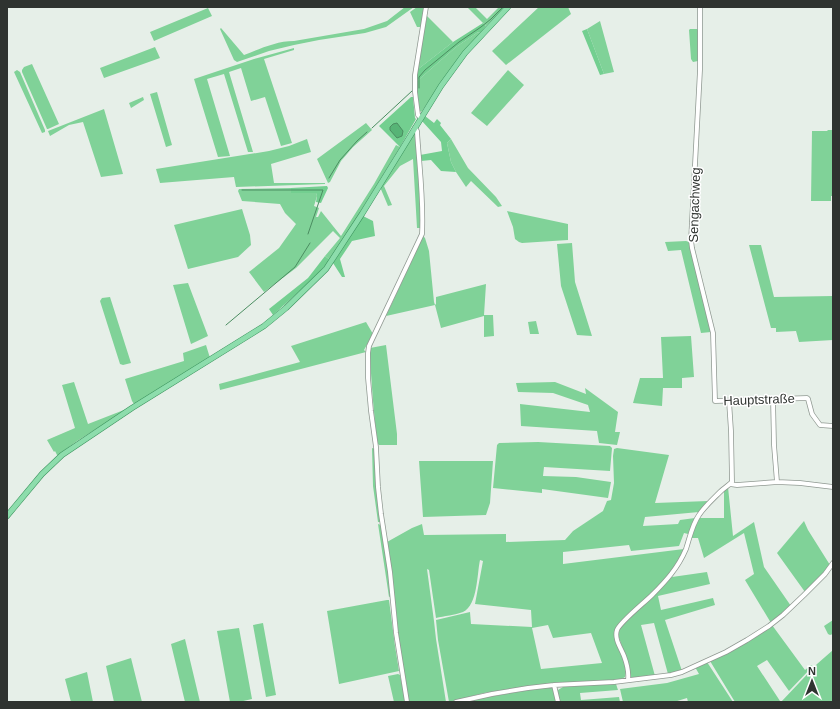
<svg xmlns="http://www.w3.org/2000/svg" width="840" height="709" viewBox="0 0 840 709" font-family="Helvetica,sans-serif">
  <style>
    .green { fill: #80d298; fill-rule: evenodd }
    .forest { fill: #73cf90 }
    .water { fill: #57b476; stroke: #4b8d61 }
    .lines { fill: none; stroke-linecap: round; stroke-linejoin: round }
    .stream { stroke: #4b8d61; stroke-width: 1 }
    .minor-casing { stroke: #909992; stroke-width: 5.5 }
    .major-casing { stroke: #3b935d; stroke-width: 6 }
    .minor { stroke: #fff; stroke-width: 4 }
    .major { stroke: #8dddac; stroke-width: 5 }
    .labels { text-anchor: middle; stroke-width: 3; stroke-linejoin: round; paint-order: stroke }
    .street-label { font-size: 13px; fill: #2f3330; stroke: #fff }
  </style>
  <rect width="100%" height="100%" fill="#e6efe8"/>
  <!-- green -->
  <path class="green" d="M405,7h9l-28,20 -21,6 -46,7 -25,5 -25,6 -32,11 -3,-2 -14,-31 1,-1 23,27c16,-6 32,-14 50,-14l70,-12 23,-8z
    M417,7h7l-3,20h-4l-7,-15z
    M467,7h8l12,12 12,-12h6l-19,19z
    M539,7h29l3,7 -65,51 -14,-14z
    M208,8l4,8 -58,25 -4,-9z
    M427,16l26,26 -36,28z
    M600,21l14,51 -10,2 -17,-45z
    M690,29h7l2,2v27l-1,3 -5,1 -2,-3 -2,-29z
    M478,32l2,1 -35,44 -23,34 -1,1 -2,-2 -3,-16v-12l40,-35z
    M155,47l5,11 -56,20 -4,-10z
    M294,48v2l-30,9 28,84 -11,3 -16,-49 -14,4 -10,-33 -12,4 24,80h-5l-24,-78 -17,5 23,77 -12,1 -24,-78 60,-20z
    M32,64l27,60 -11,5h-1l-25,-57v-2l2,-3z
    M17,70l3,2 25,58v2l-3,1 -28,-61z
    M508,70l16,15 -37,41 -16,-13z
    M157,92l15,53 -6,2 -16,-53z
    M143,97l1,3 -13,8 -2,-5z
    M104,109l19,65 -22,3 -18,-55 -14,3 -19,11 -2,-5z
    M366,123l6,7 -19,17 -12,14 -11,21 -2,1 -11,-24z
    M828,130h5v66h-2v5h-20l1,-70h15z
    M415,131l1,1 5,87 -1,9h-3l-4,-69 -13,7 -16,20 8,19 -4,1 -8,-19z
    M307,139l4,13 -40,12 3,19h51v1l-89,3 -2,-10 -74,6 -4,-14 113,-18 20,-5z
    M451,139l17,29 28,29 6,9 -4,1 -27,-26 -5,6 -10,-15 -5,-10 -4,-19z
    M396,145l4,2 -57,93 -13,20 -5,-4 15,-18 -7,-7 -37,37 -32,24 -15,-20 30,-24 17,-24 -11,-11 -5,-9 -38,-3 -4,-10 1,-2 52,-1v5h25l1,3 -3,10 5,2 -3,9h2l3,-6 20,25 33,-52z
    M242,209l8,26 1,10 -13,12 -50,12 -14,-44z
    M507,211l61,13v16l-46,3 -3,-1 -4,-3 -2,-12z
    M423,236l2,2 4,13 5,51 1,3 1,-1v-7l50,-13 -2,31h9l1,21 -10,1v-21l-43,12 -6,-23 -49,11 27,-58 9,-21z
    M686,241l3,1 22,84v6l-10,1 -20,-83 -13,1 -3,-9z
    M572,243l3,39 17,54 -15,-1 -16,-49 -4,-42z
    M749,245h12l13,52 59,-1v44l-34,2 -3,-11 -20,1v-4h-5z
    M188,283l20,53 -17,8 -18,-59z
    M110,297l21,66 -8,2 -3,-1 -20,-63 2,-3z
    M536,321l3,13h-9l-2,-12z
    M366,322l7,12 -9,16 2,2 -146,38 -1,-6 81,-22 -9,-16z
    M691,336l3,41 -12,1v10h-19l-1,18 -29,-3 7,-25h23l-2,-41z
    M206,345l4,13 -76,46 -2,-3 -7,-22 59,-18 -1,-8z
    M386,345l11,89v11h-18l-2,-2c-3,-30 -6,-60 -7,-91v-4z
    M74,382l14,42 41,-16 -52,33 -19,14h-1l-2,-4 -1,1 -7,-12 28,-12 -13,-43z
    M555,382l31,12 -1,-6 33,24 -3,20h5l-3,13 -18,-2 -2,-12 -76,-5 -1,-22 70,8 -2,-7 -35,-12 -35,-1 -2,-9z
    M538,442l72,4 2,2 -2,23 -66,-4 -1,9 33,1 35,5 -3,16 -66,-9v4l-49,-5 4,-43 2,-2z
    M372,448l3,1 6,73h-3l-5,-36z
    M617,448l52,7 -14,48 53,-2 -9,11 -54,5 -2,9 35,-2 2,-4 15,-2 -7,16 -4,-1 -5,13 -48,5 -2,-6 -66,7v12l121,-15 -8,18 -10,13 -49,46 -3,7 11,31 1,8 -1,5 -5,3 -76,5 -27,3 -33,5 -35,9 -11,-62 -2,-20 34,-8 1,12 61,3 -1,-17 -56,-6 8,-43 -3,-1c-3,13 -2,45 -17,52 -8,3 -19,4 -27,6l-7,-48 -2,-1 7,52 2,18 10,63h-37l-13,-76 -9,-84 25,-14 10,-4 2,11 82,-1v8l59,-2 8,-9 30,-20 4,-10 4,-1 3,-17 -1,-27 1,-7zM548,625l5,13 38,-5 11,30 -61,6 -9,-41z
    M419,461h74l-3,42 -4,12 -63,2z
    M728,487l5,49 21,-14 10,45 27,39 -20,17 -26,-43 9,-6 -10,-41 -40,25 -6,-20h-7l4,-12 4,-8h25v-27z
    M804,521l4,9 22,35 -6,9 -19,18 -28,-39z
    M378,524l3,1 8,47 2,24 -2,1z
    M707,572l3,12 -52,12 3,14 52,-12 2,7 -50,15 17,51 -14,3 -14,-51 -13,2 14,51 -23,3 -2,-2v-8l-12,-34 2,-7 4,-5 35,-32 13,-14z
    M387,600h2l6,46 4,25 -60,13 -12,-73z
    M833,620v14l-3,1 -2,-1 -4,-8z
    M263,623l13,72 -10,2 -13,-72z
    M772,625l33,45 6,-5 2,1 -24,25 -22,-31 -10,6 23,35 -1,1h-44l-25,-41z
    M239,628l13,71 -13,3h-9l-13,-71z
    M185,639l15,63h-15l-14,-58z
    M833,650v52h-52l36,-38z
    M131,658l11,44h-28l-8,-36z
    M707,662l26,40h-45l-1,-4 -13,4h-51l-3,-13 47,-6 32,-9 -4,-7z
    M87,672l6,30h-22l-6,-23z
    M398,674l2,1 6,27h-12l-6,-26z
    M615,683l1,1 2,6 -38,3 1,7 38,-3 1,5h-60l-2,-7v-5l5,-3z
    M550,687l3,2 3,13h-85l-1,-2 59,-10z"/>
  <!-- forest -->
  <path class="forest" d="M483,23l3,3 -6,7 -2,-1 -22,15 -40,35 1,-12 36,-28z
    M587,29l17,45 -4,1 -18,-44z
    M411,97h2l2,21 1,1 -16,28 -21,-21z
    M425,116l9,7 3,-4 4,4 -1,2 11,14 -4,4 4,19 5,10 -15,-1 -10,-11 -10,1 -1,-6 22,-4 -1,-9 -19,-21z
    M327,186l1,2 -7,15 -5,-1 1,-6 -1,-3h-25v-5z
    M363,216l10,5 2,15 -23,5 -12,18 5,18h-3l-9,-14z
    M325,256l5,4 -16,18 -41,37 -4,-6 39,-31z"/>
  <!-- water -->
  <path class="water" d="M397,123l6,8 -1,5 -5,2 -7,-8v-3l3,-3z"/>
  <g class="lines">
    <!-- stream -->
    <path class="stream" d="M419,88v-11l6,-7 34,-28 22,-15 10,-8 12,-12
      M372,128l40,-37
      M329,178l11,-18 17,-19 10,-9
      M242,190h81l-15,44
      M226,325l69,-58 15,-24"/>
    <!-- minor casing -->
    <g class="minor-casing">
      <path id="minor" d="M700,7v63l-9,170 1,8 21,85 2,68 92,-3 1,1 4,15 8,11 13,1
        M421,118l-3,-3 -3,-23v-17l11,-68
        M773,399l1,46 3,37
        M730,484l7,1 40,-3 23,1 33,4
        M628,680c1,-8 -1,-16 -4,-24 -3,-8 -10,-17 -7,-26 3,-8 27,-27 35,-35 14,-14 26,-27 34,-46 4,-12 6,-24 13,-34 6,-9 14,-16 21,-23 4,-4 8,-6 12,-10l-1,-51 -2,-30
        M554,685l4,17
        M407,702l-11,-69 -6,-61 -9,-58 -3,-27 -2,-40 -5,-36 -3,-33v-25l1,-7 53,-112c2,-34 -3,-69 -5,-103l-2,-3
        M456,702l36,-8 36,-6 26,-3 60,-3 57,-7 11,-3 44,-20 21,-12 22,-14 14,-11 21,-20 21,-21 8,-11"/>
    </g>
    <!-- major casing -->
    <g class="major-casing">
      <path id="major" d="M7,516l35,-42 20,-19 70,-47 132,-82 22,-18 40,-39 36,-55 79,-128 24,-33 43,-46"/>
    </g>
    <!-- minor -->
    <use href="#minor" class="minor"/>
    <!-- major -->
    <use href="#major" class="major"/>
  </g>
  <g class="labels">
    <!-- street labels -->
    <g class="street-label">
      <text transform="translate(694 205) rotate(-88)" y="5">Sengachweg</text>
      <text transform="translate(759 399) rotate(-2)" y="5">Hauptstraße</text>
    </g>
  </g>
  <!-- border -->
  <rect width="840" height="709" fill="none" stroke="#2f3330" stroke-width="16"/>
  <!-- north arrow -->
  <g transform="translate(812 681)" stroke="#ffffff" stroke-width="3" paint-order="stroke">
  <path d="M0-3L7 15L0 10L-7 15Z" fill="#2f3330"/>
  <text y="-6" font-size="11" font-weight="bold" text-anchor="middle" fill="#2f3330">N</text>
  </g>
</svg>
